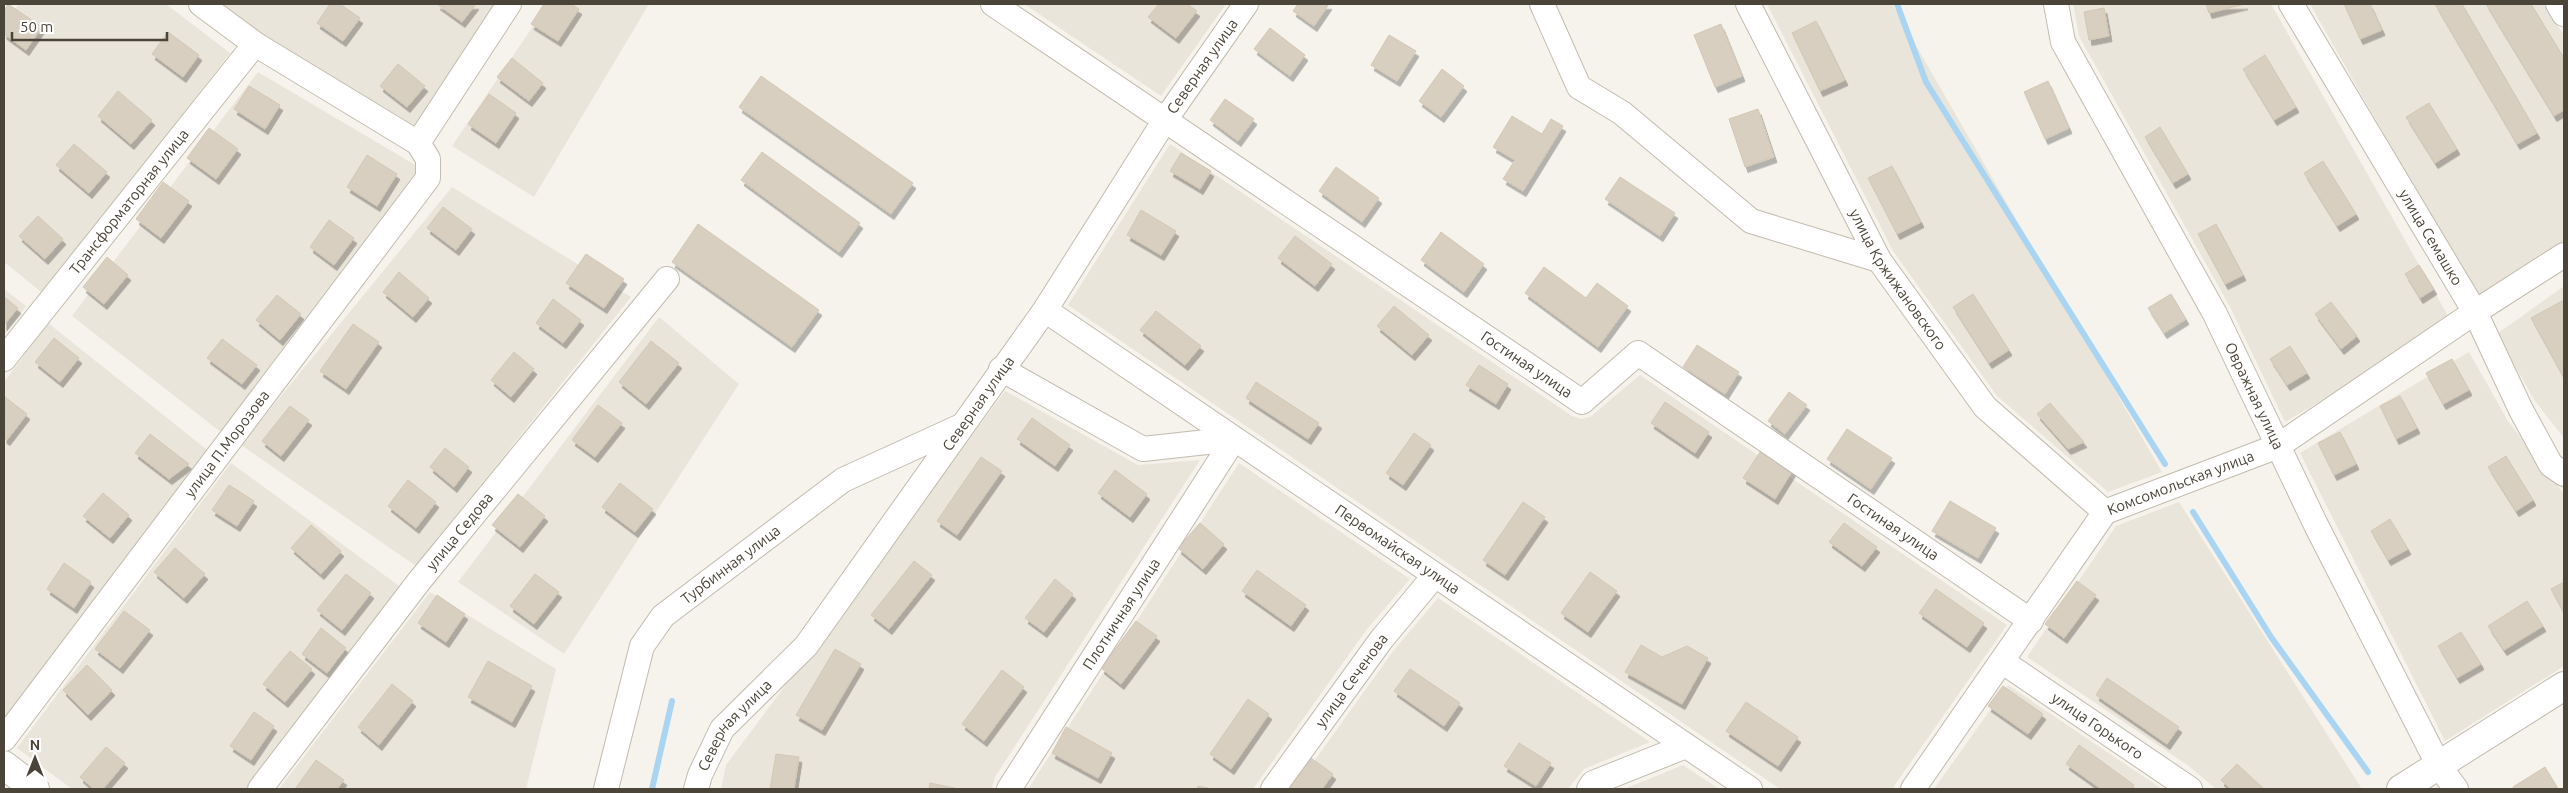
<svg xmlns="http://www.w3.org/2000/svg" width="2568" height="793" viewBox="0 0 2568 793" font-family="Ubuntu,sans-serif">
  <style>
    .residential { fill: #eae5da }
    .lines { fill: none; stroke-linecap: round; stroke-linejoin: round }
    .stream { stroke: #a9d4f2; stroke-width: 6 }
    .building { fill: #d8cfc1; stroke: #d3c7b4; filter: url(#shadow) }
    .minor-casing { stroke: #c2bbae; stroke-width: 26 }
    .tertiary-casing { stroke: #c2bbae; stroke-width: 30 }
    .minor { stroke: #fff; stroke-width: 24 }
    .tertiary { stroke: #fff; stroke-width: 28 }
    .labels { text-anchor: middle; stroke-width: 4; stroke-linejoin: round; paint-order: stroke }
    .street-label { font-size: 15px; fill: #4b4439; stroke: #fff }
  </style>
  <defs>
    <filter id="shadow"><feDropShadow dx="3" dy="5.5" stdDeviation="0" flood-color="#0004"/></filter>
  </defs>
  <rect width="100%" height="100%" fill="#f6f3ec"/>
  <!-- residential -->
  <path class="residential" d="M19,4h147l64,49 -185,242 -41,-33v-239z
    M222,4h285l-85,126 -158,-94z
    M548,4h101l-115,193 -82,-51z
    M1024,4h202l-65,92z
    M1767,4h125l270,468 -54,20 -111,-96 -104,-145z
    M2073,4h198l181,319 -167,99 -55,-115 -151,-271z
    M2310,4h233l21,31v210l-84,59z
    M258,72l164,97 -200,264 -150,-117z
    M1170,144l402,272 9,3 9,-2 50,-42 367,250 -115,164h-112l-712,-484z
    M452,187l179,110 -215,269 -175,-121z
    M2564,286v152l-29,-37 -38,-67z
    M4,289l22,17 -22,30z
    M659,317l80,67 -175,270 -106,-72z
    M48,323l163,130 -207,265v-336z
    M2469,352l39,69 56,73v172l-119,75 -145,-288z
    M1005,391l133,74 62,-5 -205,317 -3,12h-271l5,-24z
    M231,463l171,125 -156,201h-174l-55,-41z
    M1239,463l171,116 -43,50 -114,160h-225z
    M2179,502l183,287h-146l-27,-23 -162,-109 89,-131z
    M430,592l126,77 -30,120h-247z
    M1438,598l212,144 -66,27 -16,20h-274l100,-139z
    M2008,685l154,104h-228z
    M1683,765l36,24h-95z"/>
  <g class="lines">
    <!-- stream -->
    <path class="stream" d="M1897,4l29,78 239,382
      M2193,512l78,125 97,135
      M652,789l20,-88"/>
  </g>
  <!-- building -->
  <path class="building" d="M8,4l34,23 -16,23 -22,-16v-23z
    M330,4h10l20,14 -17,23 -26,-18z
    M437,4h39l-14,18z
    M544,4h27l8,5 -21,32 -27,-17z
    M1159,4h28l10,7 -21,27 -28,-21z
    M1298,4h31l-15,22 -21,-15z
    M2206,4h39l-36,9z
    M2344,4h26l12,26 -22,9z
    M2435,4h27l75,129 -20,11z
    M2486,4h45l33,54v52l-10,6z
    M2104,8l5,28 -20,4 -5,-28z
    M1816,21l29,59 -25,11 -28,-58z
    M1721,24l21,52 -27,11 -21,-52z
    M1270,28l35,27 -15,21 -36,-27z
    M168,32l31,23 -16,22 -31,-23z
    M1389,35l27,16 -19,30 -26,-16z
    M2265,55l31,52 -22,13 -31,-51z
    M512,58l31,25 -14,18 -32,-24z
    M398,64l27,22 -18,21 -27,-21z
    M1442,69l22,17 -23,31 -22,-16z
    M761,76l152,107 -22,31 -152,-107z
    M2048,81l21,47 -24,11 -21,-47z
    M249,86l31,19 -15,24 -31,-20z
    M118,91l34,29 -21,24 -33,-28z
    M489,94l27,19 -20,30 -28,-19z
    M1225,99l29,20 -16,22 -28,-21z
    M2429,103l28,46 -22,14 -29,-46z
    M1758,109l16,48 -29,10 -16,-48z
    M1512,116l30,18 9,-15 12,7 -40,65 -20,-12 12,-19 -22,-13z
    M2160,127l28,47 -15,9 -28,-46z
    M209,128l29,21 -22,30 -29,-21z
    M74,144l33,28 -18,21 -33,-28z
    M762,152l98,71 -21,29 -98,-72z
    M1181,153l30,18 -11,18 -30,-18z
    M367,155l30,19 -20,32 -30,-19z
    M2323,161l33,53 -19,12 -33,-53z
    M1892,166l29,56 -24,12 -29,-56z
    M1336,167l43,31 -17,24 -43,-31z
    M1620,177l55,36 -15,23 -55,-37z
    M163,182l26,19 -28,37 -25,-19z
    M443,207l29,22 -16,21 -29,-22z
    M1141,210l35,21 -15,24 -34,-20z
    M38,216l25,23 -18,20 -26,-23z
    M329,220l25,18 -20,27 -24,-18z
    M698,224l121,86 -27,37 -120,-85z
    M2216,224l27,51 -18,9 -27,-50z
    M1441,232l43,32 -20,28 -43,-32z
    M1295,236l37,28 -17,22 -37,-28z
    M586,254l38,25 -20,29 -38,-25z
    M107,257l21,18 -24,29 -21,-17z
    M2419,265l15,24 -14,9 -15,-24z
    M1544,267l42,31 11,-15 31,23 -30,41 -73,-54z
    M399,272l30,26 -16,19 -30,-25z
    M1973,294l36,56 -20,13 -36,-56z
    M2171,294l15,25 -22,14 -16,-25z
    M277,295l24,19 -21,26 -24,-20z
    M4,297l14,11 -14,17z
    M553,299l28,21 -18,23 -27,-20z
    M2564,300v78l-33,-60z
    M2331,302l26,34 -16,13 -26,-35z
    M1394,306l35,29 -17,20 -35,-29z
    M1156,311l45,35 -16,19 -45,-35z
    M353,324l26,18 -33,47 -26,-18z
    M54,338l25,20 -19,24 -25,-20z
    M222,339l35,26 -15,19 -35,-26z
    M651,341l28,22 -33,41 -27,-22z
    M1697,345l42,27 -14,22 -42,-27z
    M2290,346l17,27 -20,12 -17,-26z
    M514,352l20,17 -23,28 -20,-17z
    M2452,359l17,31 -26,14 -17,-31z
    M1479,365l29,19 -12,20 -30,-19z
    M1256,382l63,41 -11,16 -62,-41z
    M1789,392l18,13 -22,29 -17,-13z
    M2400,396l17,32 -21,11 -16,-33z
    M5,397l22,17 -20,26 -3,-2z
    M1665,402l44,30 -14,21 -44,-30z
    M2050,403l34,39 -16,7 -31,-35z
    M598,405l24,18 -27,34 -23,-17z
    M290,406l19,14 -28,36 -19,-15z
    M1032,418l38,27 -15,21 -38,-27z
    M1847,429l45,29 -21,31 -44,-30z
    M2340,432l16,32 -22,11 -16,-32z
    M1414,433l17,12 -28,40 -17,-12z
    M150,434l39,30 -20,15 -34,-26z
    M445,448l24,19 -15,20 -24,-20z
    M1762,449l31,21 -18,29 -32,-21z
    M2506,456l27,44 -17,11 -28,-44z
    M981,457l21,14 -45,64 -20,-14z
    M1115,470l32,24 -17,23 -32,-24z
    M408,480l28,22 -20,26 -28,-22z
    M620,483l33,26 -18,23 -33,-25z
    M229,485l25,16 -17,25 -25,-16z
    M103,493l26,22 -19,23 -27,-22z
    M518,494l27,22 -25,31 -28,-22z
    M1950,501l46,27 -18,30 -46,-27z
    M1523,502l22,15 -40,58 -22,-15z
    M2390,519l18,30 -20,11 -17,-29z
    M1200,523l24,21 -21,25 -25,-21z
    M1844,523l33,24 -15,19 -33,-24z
    M311,525l30,26 -20,23 -30,-26z
    M175,548l30,26 -21,24 -30,-26z
    M914,561l18,14 -43,54 -18,-14z
    M64,563l27,19 -17,26 -27,-19z
    M1257,570l49,35 -15,21 -49,-35z
    M1590,572l27,19 -29,41 -27,-19z
    M346,574l25,19 -29,37 -25,-20z
    M535,574l24,18 -25,32 -24,-18z
    M1055,579l18,15 -29,38 -19,-14z
    M2077,581l19,14 -32,43 -19,-14z
    M2564,582v31l-13,-24z
    M1936,589l48,34 -17,24 -48,-34z
    M437,595l28,19 -19,28 -28,-19z
    M2527,601l16,25 -39,24 -16,-24z
    M124,611l26,19 -30,38 -25,-19z
    M1136,621l21,15 -36,48 -20,-16z
    M321,628l25,20 -19,25 -25,-19z
    M2461,632l20,32 -24,14 -19,-32z
    M1641,645l21,12 25,-11 21,12 -26,46 -57,-32z
    M835,649l26,15 -39,66 -26,-15z
    M290,651l22,18 -27,33 -22,-18z
    M488,661l44,25 -20,36 -44,-25z
    M87,665l25,25 -24,25 -25,-25z
    M1410,669l50,34 -16,23 -50,-35z
    M1002,670l22,17 -40,54 -22,-17z
    M2107,678l72,49 -12,17 -71,-49z
    M392,684l21,17 -34,44 -21,-18z
    M2003,686l40,28 -15,20 -40,-28z
    M1248,699l21,15 -38,55 -21,-15z
    M1746,702l52,35 -20,29 -52,-35z
    M254,712l20,14 -23,34 -21,-14z
    M1066,727l46,26 -14,25 -46,-25z
    M1519,743l32,20 -15,23 -32,-20z
    M2079,745l55,40 -3,4h-30l-35,-25z
    M106,747l19,16 -22,26h-9l-14,-12z
    M776,754l23,3 -5,32h-24z
    M1311,758l22,16 -11,15h-34z
    M316,760l28,20 -7,9h-42z
    M2237,764l27,25h-33l-10,-9z
    M2545,767l12,20 -3,2h-40l-1,-2z
    M930,783l29,6h-30z
    M1198,786l14,3h-15z"/>
  <g class="lines">
    <!-- minor casing -->
    <g class="minor-casing">
      <g id="minor">
        <path id="s1" d="M993,4l589,398 56,-49 393,268"/>
        <path d="M1542,4l37,83 43,26 129,108 128,39"/>
        <path id="s2" d="M1748,4l131,256 106,147 120,105"/>
        <path id="s3" d="M2056,4l7,38 152,272 101,211 123,241 17,23"/>
        <path id="s4" d="M2291,4l184,308 46,98 30,55 13,9"/>
        <path d="M2558,4l6,10"/>
        <path d="M418,143l91,-139"/>
        <path id="s5" d="M1045,310l705,479"/>
        <path id="s6" d="M4,359l251,-315"/>
        <path d="M1001,369l142,80 91,-10"/>
        <path id="s7" d="M2003,662l187,127"/>
        <path id="s8" d="M4,739l424,-561v-19l-10,-16 -163,-99 -54,-40"/>
        <path id="s9" d="M260,789l160,-209 247,-301"/>
        <path id="s10" d="M606,789l36,-143 21,-30 180,-136 116,-53"/>
        <path id="s11" d="M696,789l4,-14 22,-46 84,-83 239,-336 120,-190 81,-116"/>
        <path id="s12" d="M1009,789l225,-350"/>
        <path id="s13" d="M1273,789l108,-149 54,-65"/>
        <path d="M1589,789l4,-6 93,-37"/>
        <path id="s14" d="M1913,789l192,-277 173,-66 197,-134 89,-57"/>
      </g>
    </g>
    <!-- tertiary casing -->
    <g class="tertiary-casing">
      <path id="tertiary" d="M4,765l31,24
        M2401,789l163,-103"/>
    </g>
    <!-- minor -->
    <use href="#minor" class="minor"/>
    <!-- tertiary -->
    <use href="#tertiary" class="tertiary"/>
  </g>
  <g class="labels">
    <!-- street labels -->
    <g class="street-label">
      <text dy="5" stroke="none"><textPath href="#s11" startOffset="886">Северная улица</textPath></text>
      <text dy="5" stroke="none"><textPath href="#s6" startOffset="201">Трансформаторная улица</textPath></text>
      <text dy="5" stroke="none"><textPath href="#s4" startOffset="272">улица Семашко</textPath></text>
      <text dy="5" stroke="none"><textPath href="#s2" startOffset="314">улица Кржижановского</textPath></text>
      <text dy="5" stroke="none"><textPath href="#s1" startOffset="644">Гостиная улица</textPath></text>
      <text dy="5" stroke="none"><textPath href="#s3" startOffset="441">Овражная улица</textPath></text>
      <text dy="5" stroke="none"><textPath href="#s11" startOffset="481">Северная улица</textPath></text>
      <text dy="5" stroke="none"><textPath href="#s8" startOffset="370">улица П.Морозова</textPath></text>
      <text dy="5" stroke="none"><textPath href="#s14" startOffset="418">Комсомольская улица</textPath></text>
      <text dy="5" stroke="none"><textPath href="#s1" startOffset="1094">Гостиная улица</textPath></text>
      <text dy="5" stroke="none"><textPath href="#s9" startOffset="326">улица Седова</textPath></text>
      <text dy="5" stroke="none"><textPath href="#s5" startOffset="426">Первомайская улица</textPath></text>
      <text dy="5" stroke="none"><textPath href="#s10" startOffset="269">Турбинная улица</textPath></text>
      <text dy="5" stroke="none"><textPath href="#s12" startOffset="208">Плотничная улица</textPath></text>
      <text dy="5" stroke="none"><textPath href="#s13" startOffset="134">улица Сеченова</textPath></text>
      <text dy="5" stroke="none"><textPath href="#s7" startOffset="114">улица Горького</textPath></text>
      <text dy="5" stroke="none"><textPath href="#s11" startOffset="76">Северная улица</textPath></text>
    </g>
  </g>
  <!-- border -->
  <rect width="2568" height="793" fill="none" stroke="#4b4439" stroke-width="10"/>
  <!-- north arrow -->
  <g transform="translate(35 758)" stroke="#ffffff" stroke-width="4" paint-order="stroke">
  <path d="M0-4L9 19L0 12L-9 19Z" fill="#4b4439"/>
  <text y="-8" font-size="14" font-weight="bold" text-anchor="middle" fill="#4b4439">N</text>
  </g>
  <!-- scale -->
  <path d="M12 32v8h155v-8" fill="none" stroke="#4b4439" stroke-width="2.5"/>
  <text x="20" y="32" font-size="15" fill="#4b4439" stroke="#ffffff" stroke-width="4" paint-order="stroke">50 m</text>
</svg>
